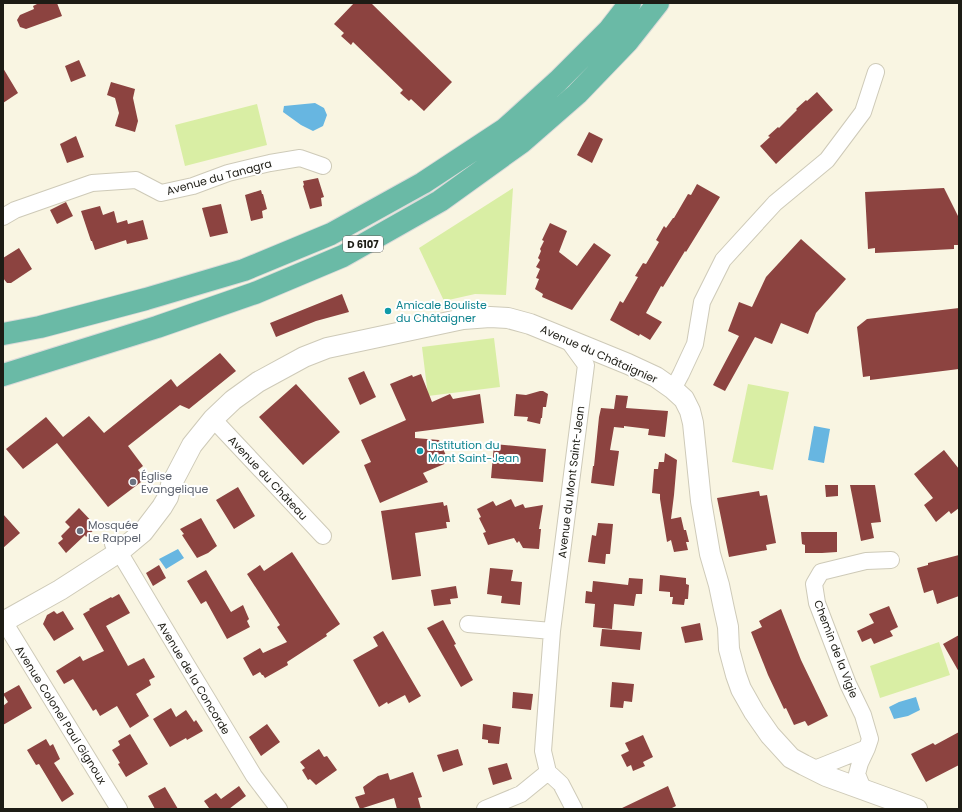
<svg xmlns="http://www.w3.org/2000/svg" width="962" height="812" viewBox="0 0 962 812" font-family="Poppins,sans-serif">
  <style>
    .green { fill: #d9eea4 }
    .water { fill: #67b6e1 }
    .building { fill: #8c4340 }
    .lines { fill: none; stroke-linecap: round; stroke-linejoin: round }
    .minor-casing { stroke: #cecab8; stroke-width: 18 }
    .tertiary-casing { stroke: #cecab8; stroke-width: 22 }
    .trunk-casing { stroke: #dbdbda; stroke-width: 24 }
    .minor { stroke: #fff; stroke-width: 16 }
    .tertiary { stroke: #fff; stroke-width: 20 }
    .trunk { stroke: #6abaa6; stroke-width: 22 }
    .culture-dot { fill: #0f9aa8; stroke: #fff; stroke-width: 1.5 }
    .worship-dot { fill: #6b7280; stroke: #fff; stroke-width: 1.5 }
    .labels { text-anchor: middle; stroke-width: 4; stroke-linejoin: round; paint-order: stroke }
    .shield { fill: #fff; stroke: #61605b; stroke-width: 1 }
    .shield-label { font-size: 10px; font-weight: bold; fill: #1d1c15 }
    .street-label { font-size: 11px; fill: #1d1c15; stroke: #fff }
    .culture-label { font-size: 11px; fill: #0d838f; stroke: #fff; text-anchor: start }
    .worship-label { font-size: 11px; fill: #5b616d; stroke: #fff; text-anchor: start }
  </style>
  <rect width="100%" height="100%" fill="#f9f5e2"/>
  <!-- green -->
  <path class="green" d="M257,104l10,41 -82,21 -10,-41z
    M513,188l-7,107 -31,-1 -31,7 -25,-53z
    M494,338l6,49 -72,9 -6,-49z
    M748,384l41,8 -16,78 -41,-8z
    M939,642l11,33 -70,23 -10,-32z"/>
  <!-- water -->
  <path class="water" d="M315,103l9,5 3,7 -4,11 -10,5 -12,-6 -18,-13 1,-6z
    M814,426l16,3 -6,34 -16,-3z
    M178,549l6,9 -18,11 -7,-10z
    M916,697l4,13 -12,6 -14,3 -5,-12 10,-5z"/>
  <!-- building -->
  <path class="building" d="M39,3h18l5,13 -36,13 -6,-2 -3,-7 3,-5 14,-6 -1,-3z
    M354,3h17l81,79 -28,29 -13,-12 -2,2 -9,-8 3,-3 -50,-48 -2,3 -10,-9 3,-3 -10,-9z
    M79,60l7,16 -15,6 -6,-16z
    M3,68l15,25 -15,10z
    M111,82l24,7 -2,9 5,23 -3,11 -20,-6 4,-13 -4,-15 -8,-3z
    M817,92l16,18 -57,54 -16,-18 10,-9 -2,-1 10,-9 1,1 18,-18 -1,-1 10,-9 1,1z
    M589,132l14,7 -11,24 -15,-8z
    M76,136l8,21 -17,6 -7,-19z
    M318,178l6,19 -3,1 1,8 -12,3 -7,-23 1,-1 -1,-4z
    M697,184l23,13 -34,55 -1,-1 -22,36 -2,-1 -15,27 16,9 -12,18 -10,-6 -1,2 -29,-16 10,-19 3,2 15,-26 -3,-1 8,-13 3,1 13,-22 -3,-2 8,-14 2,2 7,-10h1l14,-24 3,1z
    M944,188l15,30v27h-5v4l-79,4v-5l-7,1 -3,-57z
    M261,190l1,4h1l4,15 -5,2 1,7 -12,3 -6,-26z
    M66,202l7,14 -16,8 -7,-14z
    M221,204l7,29 -18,4 -8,-29z
    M100,206l3,9 11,-4 3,12 10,-3 1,4 15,-4 5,19 -21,5 -1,-4 -31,10 -3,-9h-1l-10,-30z
    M550,223l17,8 -8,21 18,14 17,-23 17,12 -39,55 -30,-13 1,-3 -8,-5 4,-10 -3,-1 4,-9 -4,-2 4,-7 -2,-2 3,-7 -1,-2 4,-8 -2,-1z
    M801,239l45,40 -30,34 -8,21 -27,-11 -9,21 -17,-7 -30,54 -12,-6 26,-49 -11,-5 11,-29 13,5 14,-30z
    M19,248l13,21 -21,14h-4l-4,-5v-20z
    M342,294l7,18 -33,9 -40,16 -6,-14z
    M959,308v61l-89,11v-4l-7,1 -6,-50 10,-8z
    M220,353l16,18 -47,38 -9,-4 -52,41 15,20 -5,4 7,9 -37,28 -51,-64 -34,26 -17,-20 40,-32 17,20 26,-21 15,17 67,-54 6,8z
    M364,371l12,26 -16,8 -12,-27z
    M421,374l11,28 18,-8 3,5 27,-5 4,29 -69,9v6l24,2 10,22 -26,11 5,9 -48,21 -16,-38 7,-3 -10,-22 45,-20 -16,-36 22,-9 1,2z
    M296,384l44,48 -37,33 -44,-48z
    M540,391h3l5,3 -2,13h-3l-1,11h-1l-1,6 -13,-3 1,-4 -14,-1 2,-22 10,1z
    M616,395l12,1 -2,12 42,3 -3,26 -17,-2 1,-6 -25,-3v2l-10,-1 -4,23 9,1 -5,35 -23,-3 2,-17h1l5,-49 2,-9 13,1z
    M494,444l52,5 -3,33 -52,-4z
    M944,450l15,19v39l-8,6 -2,-3 -13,11 -12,-17 9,-7 -19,-24z
    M665,453l12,7 -3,35 -3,24 10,-2 3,13h2l3,12h-3l2,8 -14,2 -3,-12 -4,2 -7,-43v-5l-8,-1 2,-24h4l1,-7h5z
    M825,485h13v11l-12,1z
    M850,485h25l6,37 -10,1 3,15 -13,3z
    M238,487l17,29 -21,13 -18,-29z
    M759,491l1,5 7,-1 9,48 -10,2 1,5 -38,7 -12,-59z
    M511,499l4,8 8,-3 2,4 18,-3 -4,24h2l-2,20 -16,-1 -4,-7 -2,2 -3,-5 -26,7 -5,-12 3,-1 -7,-14 2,-1 -4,-8 16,-8 3,5z
    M443,502l1,4 3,-1 3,17h-4l1,6 -32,5 6,43 -29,4 -11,-69z
    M79,508l18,19 -11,10 -1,-2 -19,18 -8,-10 5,-4 -2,-3 9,-9 -5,-5z
    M3,514l17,19 -17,15z
    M201,518l16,28 -9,7 -11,5 -15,-23 2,-1 -4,-5z
    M598,523l15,1 -3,30h-4l-1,10 -17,-2 4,-27 4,1z
    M801,532h36v20l-15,1h-17v-8l-3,-1z
    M292,552l48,72 -14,10 1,2 -40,26 1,3 -23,13 -2,-3h-1l-2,-3 -7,4 -10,-18 17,-10 3,5 24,-11 -10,-15 3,-2 -33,-51 13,-9 4,6z
    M959,555v41l-22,8 -4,-14 -9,3 -7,-25 11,-3v-2z
    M159,565l7,13 -13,8 -7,-13z
    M490,568l23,2 -2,11 11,1 -2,23 -19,-2 1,-7 -15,-2z
    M206,570l25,42 12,-7 6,14 -2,2 3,6 -23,12 -21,-38 -5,3 -14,-23z
    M660,575l26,3v6l3,1 -1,14h-3l-1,6 -12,-1 1,-7h-3v-5l-11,-1z
    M629,578l14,1 -1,15h-6l-2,12 -20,-2 -2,25 -19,-2 2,-23 -10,-1 1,-12 6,1 1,-11 35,4z
    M456,586l2,12 -8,1 1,5 -17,2 -3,-16z
    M119,594l11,19 -24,13 22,40 16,-8 11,19 -6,3 2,5 -15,9 13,22 -19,12 -13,-22 -17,10 -4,-7 -3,2 -20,-32 -9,5 -8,-13 24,-15 3,5 21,-10 -21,-37 7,-4 -1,-1 22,-12 1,1z
    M889,606l9,21 -8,4 3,5 -19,8 -3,-6 -9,4 -5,-11 17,-8 -5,-9z
    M781,609l20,51 27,56 -20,10 -3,-5 -11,4 -8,-17 -2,1 -16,-34 -17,-43 11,-5 -3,-6z
    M54,611l3,3 6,-3 11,18 -20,12 -11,-17 4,-9z
    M443,620l13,24 -2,1 19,35 -12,7 -34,-59z
    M700,623l3,17 -18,3 -4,-16z
    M602,629l40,3 -2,18 -40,-4z
    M383,631l38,65 -12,7 -4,-8 -17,9 -1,-2 -8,5 -26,-47 25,-14 -5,-9z
    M959,635v37l-16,-28z
    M612,682l22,2 -2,18 -8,-1 -1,7 -13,-1z
    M19,685l13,23 -29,17v-19l5,-4 -5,-8z
    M513,692l20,2 -2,16 -19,-2z
    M171,708l5,9 10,-7 8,12 2,-2 7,11 -16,9 -1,-2 -16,9 -17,-28z
    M267,724l13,18 -19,14 -12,-19z
    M483,724l18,3 -2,17 -11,-1v-3l-6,-1z
    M959,732v33l-33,17 -15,-28 22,-11 2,2z
    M130,734l18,30 -22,13 -8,-13 2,-1 -8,-13 8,-5 -2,-4z
    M643,735l10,22 -10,5 2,4 -12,5 -2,-6 -4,2 -6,-12 8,-4 -4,-8z
    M46,739l4,7 3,-2 7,15 -6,4 20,31 -12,8 -23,-38 -3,1 -9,-15z
    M319,749l5,8 3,-1 10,14 -21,15 -6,-6 -2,1 -6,-10 3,-2 -5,-6z
    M458,749l5,16 -20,7 -6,-17z
    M507,763l5,16 -19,6 -5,-17z
    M413,772l9,25 -4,1 3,11h-24l-3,-11 -34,11 -5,-12 10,-3 -2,-7 15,-11 10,-3 2,7z
    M239,786l7,10 -17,13h-21l1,-1 -5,-7 12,-8 5,6z
    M668,786l8,20 -6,3h-50z
    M165,787l13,22h-23l-7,-13z"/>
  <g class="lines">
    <!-- minor casing -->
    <g class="minor-casing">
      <path id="minor" d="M3,217l12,-7 77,-27 44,-3 25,13 32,-7 35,-13 42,-10 30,-5 23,8
        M567,339l19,26 -34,266 -9,120 5,21 13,12 13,25
        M673,389l8,-15 14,-30 7,-42 21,-42 52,-57 52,-43 36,-48 13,-40
        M213,419l110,117
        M113,544l11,16 61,102 69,114 25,33
        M3,620l116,189
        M468,624l84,7
        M812,770l55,-22
        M863,789l-6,-15 3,-11 7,-15 3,-9 -7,-24 -15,-31 -31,-81 -3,-19 7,-12 45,-11 25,-1
        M485,809l36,-15 27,-22"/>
    </g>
    <!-- tertiary casing -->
    <g class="tertiary-casing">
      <path id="tertiary" d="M3,622l57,-32 59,-38 24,-20 19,-25 6,-10 3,-12 21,-40 21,-26 20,-19 25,-18 46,-25 23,-9 136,-29 27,-2 18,1 22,6 98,40 28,13 17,12 11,10 6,12 3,12 8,78 9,53 9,31 5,24 4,18 1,22 7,26 5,14 13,23 16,23 21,23 13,7 22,11 91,33"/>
    </g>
    <!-- trunk casing -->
    <g class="trunk-casing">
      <path id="trunk" d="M3,334l37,-7 106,-28 98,-29 87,-36 92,-51 82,-54 53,-48 51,-51 21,-27
        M3,375l154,-48 98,-34 88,-37 97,-55 82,-59 55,-48 51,-53 30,-38"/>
    </g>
    <!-- minor -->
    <use href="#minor" class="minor"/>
    <!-- tertiary -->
    <use href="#tertiary" class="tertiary"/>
    <!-- trunk -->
    <use href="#trunk" class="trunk"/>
  </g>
  <!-- markers -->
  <g class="culture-dot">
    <circle cx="388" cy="311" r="4"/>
    <circle cx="420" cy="451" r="4"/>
  </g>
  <g class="worship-dot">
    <circle cx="133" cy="482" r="4"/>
    <circle cx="80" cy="531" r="4"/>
  </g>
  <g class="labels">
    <!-- shield labels -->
    <rect class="shield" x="343" y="236" width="40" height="16" rx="3"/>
    <g class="shield-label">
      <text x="363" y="248">D 6107</text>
    </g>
    <!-- street labels -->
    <g class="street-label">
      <text transform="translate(219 177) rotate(-15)" y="4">Avenue du Tanagra</text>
      <text transform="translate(599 354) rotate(24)" y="4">Avenue du Châtaignier</text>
      <text transform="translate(268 478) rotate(47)" y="4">Avenue du Château</text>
      <text transform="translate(571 482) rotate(-83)" y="4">Avenue du Mont Saint-Jean</text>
      <text transform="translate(836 649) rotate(69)" y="4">Chemin de la Vigie</text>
      <text transform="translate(194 678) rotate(59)" y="4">Avenue de la Concorde</text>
      <text transform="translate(61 715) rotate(58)" y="4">Avenue Colonel Paul Gignoux</text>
    </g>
    <!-- culture labels -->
    <g class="culture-label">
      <text x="396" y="309">Amicale Bouliste<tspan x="396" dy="13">du Châtaigner</tspan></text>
      <text x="428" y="449">Institution du<tspan x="428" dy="13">Mont Saint-Jean</tspan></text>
    </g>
    <!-- worship labels -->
    <g class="worship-label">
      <text x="141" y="480">Église<tspan x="141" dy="13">Evangelique</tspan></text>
      <text x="88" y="529">Mosquée<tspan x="88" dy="13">Le Rappel</tspan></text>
    </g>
  </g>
  <!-- border -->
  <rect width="962" height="812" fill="none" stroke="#1d1c15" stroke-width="8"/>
</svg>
